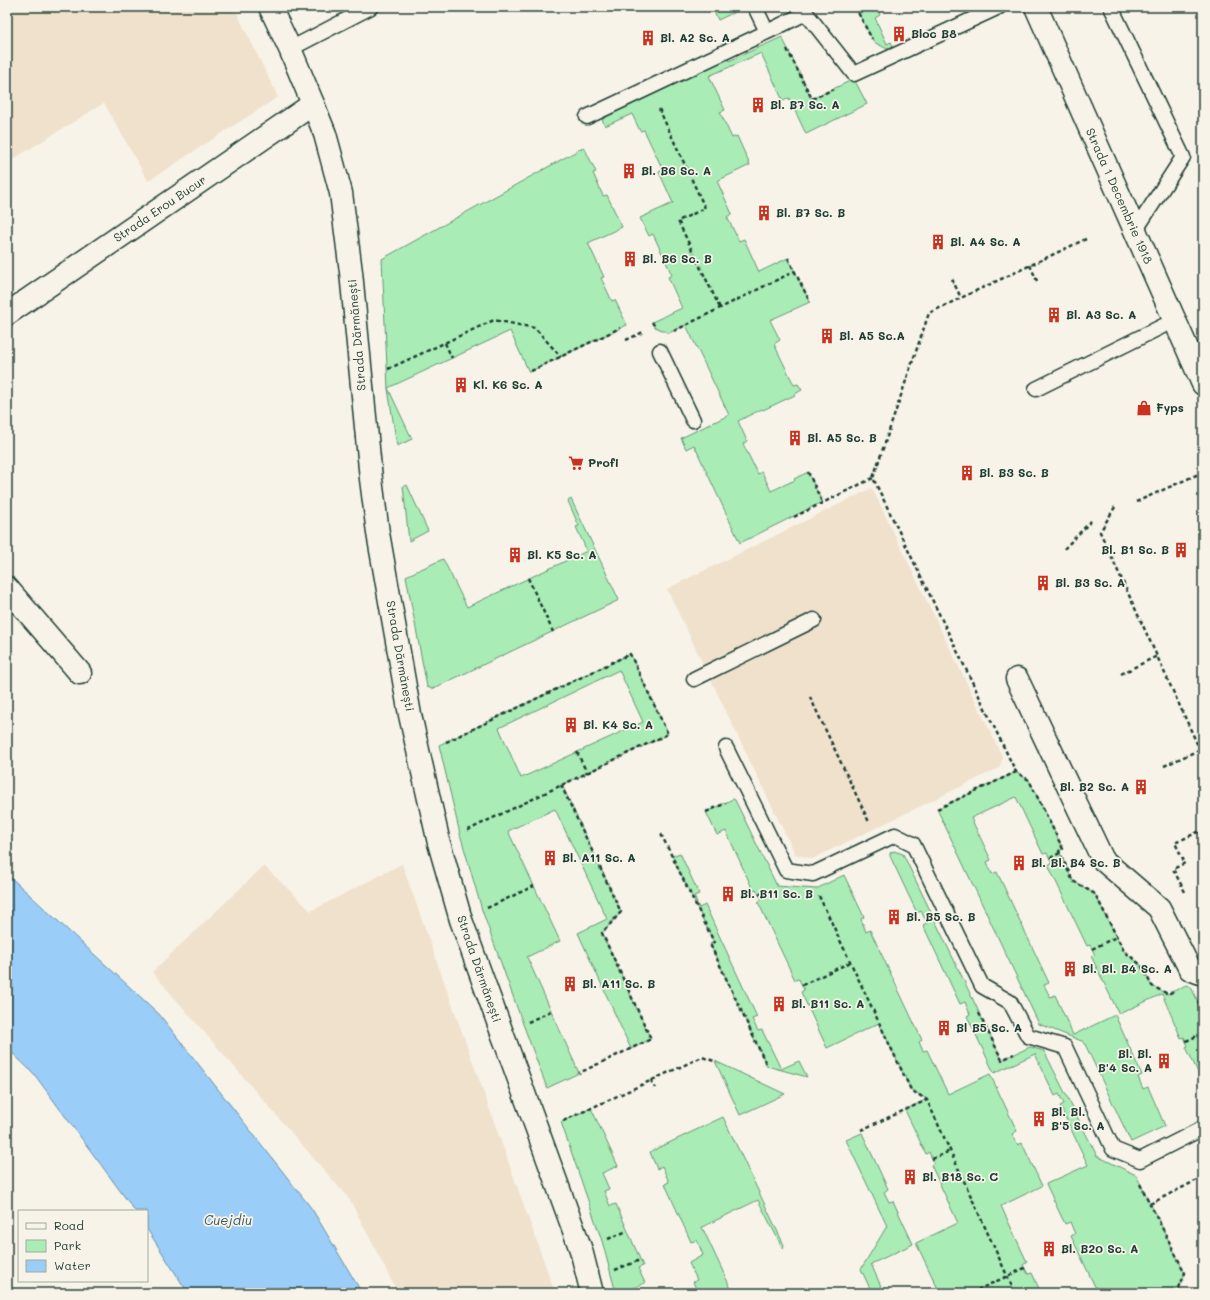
<svg xmlns="http://www.w3.org/2000/svg" width="1210" height="1300" viewBox="0 0 1210 1300" font-family="Mali,sans-serif">
  <style>
    .built { fill: #efe1cc }
    .green { fill: #aaecb5; stroke: #649474; fill-rule: evenodd }
    .water { fill: #9acdf7; stroke: #6993a9 }
    .lines { fill: none; stroke-linecap: round; stroke-linejoin: round }
    .service-casing { stroke: #1f3d34; stroke-width: 17 }
    .minor-casing { stroke: #1f3d34; stroke-width: 25 }
    .tertiary-casing { stroke: #1f3d34; stroke-width: 25 }
    .primary-casing { stroke: #1f3d34; stroke-width: 25 }
    .path { stroke: #1f3d34; stroke-width: 2.5; stroke-dasharray: 4 3; stroke-linecap: butt }
    .service { stroke: #f7f3e8; stroke-width: 14 }
    .minor { stroke: #f7f3e8; stroke-width: 22 }
    .tertiary { stroke: #f7f3e8; stroke-width: 22 }
    .primary { stroke: #f7f3e8; stroke-width: 22 }
    .labels { text-anchor: middle; stroke-width: 3.5; stroke-linejoin: round; paint-order: stroke }
    .poi-label { font-size: 12px; font-weight: bold; fill: #1f3d34; stroke: #f7f3e8; text-anchor: start }
    .street-label { font-size: 12px; fill: #1f3d34; stroke: #f7f3e8 }
    .water-label { font-size: 13px; font-style: italic; fill: #385a5b; stroke: #f7f3e8 }
  </style>
  <rect width="100%" height="100%" fill="#f7f3e8"/>
  <filter id="ink" filterUnits="userSpaceOnUse"><feTurbulence type="fractalNoise" baseFrequency=".025" numOctaves="2"/><feDisplacementMap in="SourceGraphic" scale="8" xChannelSelector="R" yChannelSelector="G"/><feConvolveMatrix kernelMatrix="1 2 1 2 8 2 1 2 1" color-interpolation-filters="sRGB"/></filter>
  <g filter="url(#ink)">
    <!-- built -->
    <path class="built" d="M7,7h227l44,90 -130,84 -44,-78 -97,60z
      M872,488l131,270 -4,10 -187,91 -17,-5 -128,-265z
      M402,864l146,409 7,20h-157l-48,-93 -198,-228 112,-106 47,45z"/>
    <!-- green -->
    <path class="green" d="M712,7h23l2,4 -19,9z
      M855,7h16l1,2 4,-2 4,8 -5,3 12,26 4,-2 2,4 -6,3 -13,-7z
      M782,37l30,62 42,-20 13,25 -61,30 -17,-36 -6,3 -22,-48 -52,23 16,34 -5,2 12,26 5,-2 13,29 -33,16 15,33 -5,3 12,24 5,-2 15,33 29,-14 22,44 -40,18 10,20 -6,4 20,41 4,-1 4,6 -7,4v1l-32,15 -1,-1 -24,12 9,20 -4,3 15,30 4,-2 9,19 24,-11 -1,-1 14,-7 14,30 -82,41 -46,-98 -8,4 -5,-11 48,-23 -43,-90 -17,8 -14,-6 -3,-5 30,-14 -14,-31 4,-2 -19,-41 -4,2 -9,-18 33,-15 -14,-31 4,-2 -19,-40 -4,1 -8,-17 -27,12 -3,-7 126,-61 1,3z
      M584,147l12,25 -3,1 10,23 4,-1 15,32 -34,16 16,34 -3,1 11,23 3,-1 12,25 -98,47 -19,-41 -122,57 24,51 -15,7 -9,-57 -6,-130z
      M407,485l21,46 -19,10 -6,-55z
      M571,499l48,101 -187,89 -5,-2 -21,-111 37,-17 24,48 120,-56 -11,-24 3,-1 -11,-25z
      M630,654l38,80 -106,51 59,127 -19,21 49,106 -20,10 -53,-116 29,-14 -52,-110 -47,22 52,110 -33,16 52,116 -32,15 -24,-64 -41,-114 -22,-76 -21,-89zM619,670l24,52 -122,56 -22,-50z
      M1016,772l13,8 34,69 -4,2 14,30 22,13 29,57 17,14 11,21 16,8 18,-9 5,2 12,25v71l-17,-36 2,-1 -4,-9 -3,1 -19,-44 -43,20 -28,-58 4,-1 -5,-10 -3,1 -39,-81 4,-2 -5,-10 -4,1 -27,-57 -45,21 20,42 -4,2 5,12 5,-2 52,111 -5,2 6,12 5,-2 18,40 42,-20 27,60 -4,2 5,12 5,-2 17,39 -34,16 -47,-100 -45,-18 -102,-215z
      M733,799l2,1 42,86 39,3 28,-14 20,42 -3,2 5,13 4,-2 52,110 -3,2 4,9 4,-1 21,44 42,-20 27,57 -5,3 6,11 4,-2 20,43 -41,20 26,56 -4,3 5,9 4,-1 9,20h-101l-24,-50 42,-20 -27,-58 3,-2 -5,-11 -3,2 -21,-44 22,-11 -16,-9 -32,-67 -52,25 -26,-56 3,-2 -5,-11 -4,1 -37,-78 4,-2 -6,-11 -3,1 -27,-59 -9,4 -11,-23z
      M894,851l9,3 99,206 28,-13 14,4 53,105 39,19 49,98 -8,20h-79l-27,-57 4,-2 -5,-12 -5,2 -19,-40 42,-19 -28,-59 4,-2 -5,-10 -4,2 -20,-42 -41,19 -27,-57 3,-2 -5,-12 -5,2 -37,-79 4,-2 -6,-12 -4,2 -27,-57v-3z
      M680,853l19,41 -5,2 5,12 6,-3 52,112 -5,2 6,12 4,-1 19,39 18,-8 8,16 -40,-11 -57,-122 4,-2 -42,-86z
      M715,1061l70,33 -45,21z
      M591,1108l27,58 -16,7 7,16 -5,2 6,15 6,-2 27,62 -5,2 7,15 -17,7 1,3h-13l-14,-52 -41,-119z
      M723,1117l61,128 -1,4 -25,-49 -56,27 31,66h-35l-5,-11 4,-2 -8,-17 14,-8 -6,-15 -6,2 -26,-58 4,-2 -7,-16 -5,3 -7,-17z
      M862,1133l26,56 -4,3 5,10 4,-1 20,43 -42,20 13,29h-12l-11,-24 26,-43 -41,-86z"/>
    <!-- water -->
    <path class="water" d="M7,874l152,140 153,195 50,84h-174l-41,-64v-18h-12l-101,-137 -27,-26z"/>
    <g class="lines">
      <!-- service casing -->
      <g class="service-casing">
        <path id="service" d="M755,7l12,25 39,-19 48,61 145,-67
          M1111,7l72,150 -48,74
          M290,49l81,-42
          M587,117l180,-85
          M660,351l33,69
          M1036,389l139,-69
          M694,679l120,-59
          M726,748l60,122 27,4 82,-39 18,9 69,142 28,16 18,34 37,11 48,102 27,11 63,-32"/>
      </g>
      <!-- minor casing -->
      <g class="minor-casing">
        <path id="minor" d="M7,314l306,-210
          M7,588l73,85
          M1017,679l86,181 56,48 31,61 13,5"/>
      </g>
      <!-- tertiary casing -->
      <g class="tertiary-casing">
        <path id="tertiary" d="M270,7l20,42 23,55 12,30 16,59 10,79 20,207 7,54 32,182 29,128 22,77 120,330 11,43"/>
      </g>
      <!-- primary casing -->
      <g class="primary-casing">
        <path id="primary" d="M1036,7l167,377"/>
      </g>
      <!-- path -->
      <path class="path" d="M855,7l17,32
        M787,49l25,50 22,-10
        M659,109l46,99 -27,13 42,87
        M1086,239l-157,74 -56,165 143,294 13,8 34,69 -4,2 14,30 22,13 29,57 17,14 11,21 16,8 6,-3
        M788,258l22,44
        M1030,265l7,16
        M952,279l9,19
        M652,322l3,5
        M674,331l121,-60
        M626,340l17,-8
        M445,343l7,15
        M388,369l106,-49 41,8 26,29
        M531,371l89,-43
        M808,472l14,30
        M1136,502l67,-30
        M1115,507l-15,25 100,218
        M1201,510h2
        M794,517l79,-39
        M1064,549l29,-30
        M528,578l25,54
        M1121,674l36,-18
        M810,697l59,125
        M446,742l184,-88 38,80 -202,97
        M577,752l10,21
        M1164,766l39,-18
        M561,785l60,127 -19,21 49,106 -72,34
        M937,809l79,-37
        M706,812l20,-9
        M661,834l53,108 -4,2 57,122
        M1050,858l10,-5
        M1185,892l-12,-23 12,-6 -10,-20 27,-13 1,-2
        M759,895l12,-6
        M819,896l92,194 16,10 88,193
        M487,908l47,-22
        M1092,949l24,-12
        M802,985l49,-23
        M1198,1001l5,11
        M979,1013l23,47 12,-6
        M528,1022l23,-11
        M1186,1041l17,-8
        M651,1080l4,8
        M563,1121l139,-64 12,4
        M861,1130l66,-30
        M932,1159l18,-8
        M1140,1184l45,89 -8,20
        M1150,1204l53,-27
        M608,1239l19,-8
        M615,1270l25,-10
        M971,1293l54,-25"/>
      <!-- service -->
      <use href="#service" class="service"/>
      <!-- minor -->
      <use href="#minor" class="minor"/>
      <!-- tertiary -->
      <use href="#tertiary" class="tertiary"/>
      <!-- primary -->
      <use href="#primary" class="primary"/>
    </g>
  </g>
  <!-- icons -->
  <defs>
    <g id="building-bare" transform="scale(1.2)"><path d="M-4-6H4V6H1V3H-1V6H-4ZM-2.5-4.3h1.7v1.8h-1.7ZM.8-4.3h1.7v1.8H.8ZM-2.5-1h1.7V.8h-1.7ZM.8-1h1.7V.8H.8Z" fill="#c8321e" stroke="#f7f3e8" stroke-width="2.5" paint-order="stroke"/></g>
    <g id="shop-bare" transform="scale(1.2)"><path d="M-5-2.5h2.3a2.7 3.5 0 0 1 5.4 0H5L5.5 6h-11ZM-1.5-2.5h3a1.5 2.3 0 0 0-3 0Z" fill="#c8321e" stroke="#f7f3e8" stroke-width="2.5" paint-order="stroke"/></g>
    <g id="supermarket-bare" transform="scale(1.2)"><path d="M-6-5.5h2.5l.6 2H6L4.5 2H-2.5L-4.4-4H-6ZM-1.5 3.2a1.3 1.3 0 1 0 .1 0ZM3 3.2a1.3 1.3 0 1 0 .1 0Z" fill="#c8321e" stroke="#f7f3e8" stroke-width="2.5" paint-order="stroke"/></g>
  </defs>
  <g fill-rule="evenodd">
    <use href="#building-bare" x="899" y="34"/>
    <use href="#building-bare" x="648" y="38"/>
    <use href="#building-bare" x="758" y="105"/>
    <use href="#building-bare" x="629" y="171"/>
    <use href="#building-bare" x="764" y="213"/>
    <use href="#building-bare" x="938" y="242"/>
    <use href="#building-bare" x="630" y="259"/>
    <use href="#building-bare" x="1054" y="315"/>
    <use href="#building-bare" x="827" y="336"/>
    <use href="#building-bare" x="461" y="385"/>
    <use href="#shop-bare" x="1144" y="408"/>
    <use href="#building-bare" x="795" y="438"/>
    <use href="#supermarket-bare" x="576" y="463"/>
    <use href="#building-bare" x="967" y="473"/>
    <use href="#building-bare" x="1181" y="550"/>
    <use href="#building-bare" x="515" y="555"/>
    <use href="#building-bare" x="1043" y="583"/>
    <use href="#building-bare" x="571" y="725"/>
    <use href="#building-bare" x="1141" y="787"/>
    <use href="#building-bare" x="550" y="858"/>
    <use href="#building-bare" x="1019" y="863"/>
    <use href="#building-bare" x="728" y="894"/>
    <use href="#building-bare" x="894" y="917"/>
    <use href="#building-bare" x="1070" y="969"/>
    <use href="#building-bare" x="570" y="984"/>
    <use href="#building-bare" x="779" y="1004"/>
    <use href="#building-bare" x="944" y="1028"/>
    <use href="#building-bare" x="1164" y="1061"/>
    <use href="#building-bare" x="1039" y="1119"/>
    <use href="#building-bare" x="910" y="1177"/>
    <use href="#building-bare" x="1049" y="1249"/>
  </g>
  <g class="labels">
    <!-- poi labels -->
    <g class="poi-label">
      <text x="911" y="38">Bloc B8</text>
      <text x="660" y="42">Bl. A2 Sc. A</text>
      <text x="770" y="109">Bl. B7 Sc. A</text>
      <text x="641" y="175">Bl. B6 Sc. A</text>
      <text x="776" y="217">Bl. B7 Sc. B</text>
      <text x="950" y="246">Bl. A4 Sc. A</text>
      <text x="642" y="263">Bl. B6 Sc. B</text>
      <text x="1066" y="319">Bl. A3 Sc. A</text>
      <text x="839" y="340">Bl. A5 Sc.A</text>
      <text x="473" y="389">Kl. K6 Sc. A</text>
      <text x="1156" y="412">Fyps</text>
      <text x="807" y="442">Bl. A5 Sc. B</text>
      <text x="588" y="467">Profi</text>
      <text x="979" y="477">Bl. B3 Sc. B</text>
      <text x="1169" y="554" text-anchor="end">Bl. B1 Sc. B</text>
      <text x="527" y="559">Bl. K5 Sc. A</text>
      <text x="1055" y="587">Bl. B3 Sc. A</text>
      <text x="583" y="729">Bl. K4 Sc. A</text>
      <text x="1129" y="791" text-anchor="end">Bl. B2 Sc. A</text>
      <text x="562" y="862">Bl. A11 Sc. A</text>
      <text x="1031" y="867">Bl. Bl. B4 Sc. B</text>
      <text x="740" y="898">Bl. B11 Sc. B</text>
      <text x="906" y="921">Bl. B5 Sc. B</text>
      <text x="1082" y="973">Bl. Bl. B4 Sc. A</text>
      <text x="582" y="988">Bl. A11 Sc. B</text>
      <text x="791" y="1008">Bl. B11 Sc. A</text>
      <text x="956" y="1032">Bl B5 Sc. A</text>
      <text x="1152" y="1058" text-anchor="end">Bl. Bl.<tspan x="1152" dy="14">B'4 Sc. A</tspan></text>
      <text x="1051" y="1116">Bl. Bl.<tspan x="1051" dy="14">B'5 Sc. A</tspan></text>
      <text x="922" y="1181">Bl. B18 Sc. C</text>
      <text x="1061" y="1253">Bl. B20 Sc. A</text>
    </g>
    <!-- street labels -->
    <g class="street-label">
      <text transform="translate(1119 196) rotate(66)" y="4">Strada 1 Decembrie 1918</text>
      <text transform="translate(160 209) rotate(-34)" y="4">Strada Erou Bucur</text>
      <text transform="translate(357 335) rotate(-95)" y="4">Strada Dărmănești</text>
      <text transform="translate(400 656) rotate(80)" y="4">Strada Dărmănești</text>
      <text transform="translate(479 969) rotate(71)" y="4">Strada Dărmănești</text>
    </g>
    <!-- water labels -->
    <g class="water-label">
      <text x="228" y="1225">Cuejdiu</text>
    </g>
  </g>
  <!-- margin -->
  <rect width="1210" height="1300" fill="none" stroke="#f7f3e8" stroke-width="24"/>
  <rect x="12" y="12" width="1186" height="1276" fill="none" stroke="#1f3d34" stroke-width="1.5" filter="url(#ink)"/>
  <!-- legend -->
  <rect x="18" y="1210" width="130" height="72" fill="#f7f3e8" stroke="#a1aaa0"/>
  <rect x="26" y="1223" width="20" height="6" fill="#f7f3e8" stroke="#a1aaa0"/>
  <text x="54" y="1230" font-size="12" fill="#1f3d34">Road</text>
  <rect x="26" y="1240" width="20" height="12" fill="#aaecb5" stroke="#a1aaa0"/>
  <text x="54" y="1250" font-size="12" fill="#1f3d34">Park</text>
  <rect x="26" y="1260" width="20" height="12" fill="#9acdf7" stroke="#a1aaa0"/>
  <text x="54" y="1270" font-size="12" fill="#1f3d34">Water</text>
</svg>
